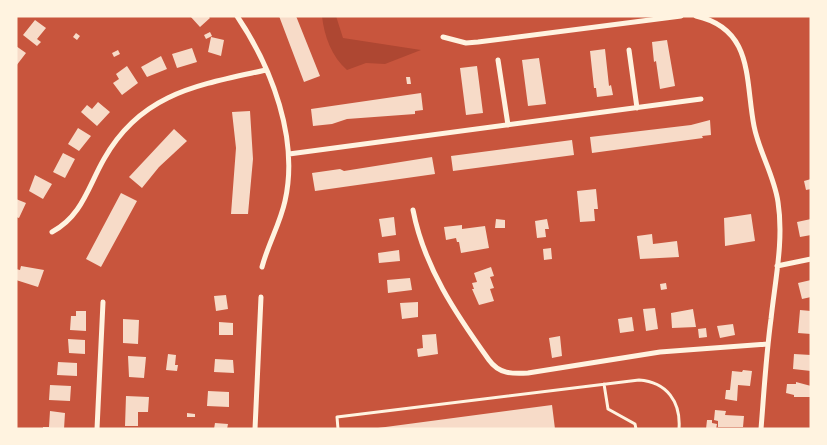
<svg xmlns="http://www.w3.org/2000/svg" width="827" height="445" viewBox="0 0 827 445" font-family="Roboto,sans-serif">
  <style>
    .green { fill: #ae4732 }
    .building { fill: #f7dbc8 }
    .lines { fill: none; stroke-linecap: round; stroke-linejoin: round }
    .service { stroke: #fff3e0; stroke-width: 3 }
    .minor { stroke: #fff3e0; stroke-width: 5 }
  </style>
  <rect width="100%" height="100%" fill="#c8553d"/>
  <!-- green -->
  <path class="green" d="M322,16h14l7,22 78,12 -36,14 -19,-1 -19,7c-15,-13 -23,-34 -25,-54z"/>
  <!-- building -->
  <path class="building" d="M190,16h18l2,2 -10,9z
    M279,16h17l24,60 -16,6z
    M35,20l11,8 -9,11 4,3 -4,4 -14,-11z
    M210,32l2,4 -6,3 -2,-4z
    M76,33l4,3 -3,4 -4,-3z
    M211,37l13,3 -3,16 -13,-4z
    M667,40l8,46 -15,3 -4,-28 -2,1 -2,-20z
    M16,46l10,7 -10,13z
    M192,48l5,14 -20,6 -5,-14z
    M605,49l4,37 2,-1 2,10 -16,2 -1,-9h-2l-4,-37z
    M118,50l2,4 -6,3 -2,-4z
    M161,56l6,13 -20,8 -6,-10z
    M539,58l7,46 -18,2 -6,-46z
    M127,66l11,17 -16,12 -9,-12 6,-4 -3,-5z
    M477,66l6,47 -17,2 -6,-47z
    M406,77h4l1,7h-4z
    M421,93l2,17 -8,1v3l-68,5 -15,5 -19,2 -2,-17z
    M98,102l12,10 -13,14 -16,-14 6,-7 5,4z
    M250,111l3,48 -5,55h-17l5,-66 -4,-36z
    M710,120l1,15 -9,1 1,2 -111,15 -2,-16 101,-12z
    M78,128l13,8 -12,15 -11,-7z
    M174,129l13,12 -28,26 -17,21 -13,-11z
    M572,140l2,15 -121,16 -2,-15z
    M63,153l12,6 -10,19 -12,-6z
    M432,157l3,17 -120,17 -3,-18 28,-4 4,2z
    M35,175l17,9 -9,15 -14,-8z
    M811,179v10l-5,1 -2,-9z
    M596,189l2,20h-4l1,12 -15,1 -3,-31z
    M121,193l16,8 -36,66 -15,-8z
    M16,199l10,4 -7,15 -3,-1z
    M751,214l4,27 -30,5 -1,-28z
    M394,217l2,18 -14,2 -3,-18z
    M496,219l9,1v8h-10z
    M547,219l2,10h-4l1,8 -9,1 -2,-17z
    M811,219v16l-11,2 -3,-15z
    M462,225v4l23,-3 4,22 -28,5 -2,-11h-2l-1,-4 -10,2 -2,-13z
    M652,234l1,10 24,-3 2,16 -39,2 -3,-23z
    M551,248l1,11 -8,1 -1,-11z
    M399,250l1,11 -21,2 -1,-10z
    M21,266l23,4 -6,17 -22,-7v-11l4,1z
    M491,267l3,9 -4,1 4,11 -4,1 4,12 -15,4 -7,-16h2l-2,-6 5,-1 -3,-9z
    M410,278l2,12 -24,3 -1,-13z
    M811,280v17l-9,2 -4,-16z
    M666,283l1,6 -6,1 -1,-6z
    M226,295l2,14 -12,2 -2,-15z
    M418,302v15l-16,2 -2,-16z
    M655,308l3,21 -12,2 -3,-22z
    M693,309l3,18 -24,1 -1,-15z
    M800,310l11,1v23l-13,-1z
    M76,311h10v20l-16,-1 1,-14h5z
    M632,317l2,14 -14,2 -2,-14z
    M123,319l16,1 -1,24 -15,-1z
    M219,322l14,1v12h-14z
    M733,324l2,11 -15,3 -3,-12z
    M706,328l1,9 -8,1 -1,-9z
    M436,334l2,20 -20,3 -1,-8 6,-1 -1,-13z
    M560,336l2,20 -10,2 -3,-20z
    M68,339l17,1v14l-16,-1z
    M168,354l8,1 -1,10h3l-1,6 -11,-1z
    M794,354l17,1v16l-18,-2z
    M128,356l18,1 -2,21 -15,-1z
    M215,359l18,1 1,13 -20,-1z
    M58,362l19,1v13l-20,-1z
    M743,370l9,1 -2,15 -12,-1 -1,16 -12,-2 1,-9h4l2,-19 10,1z
    M796,382l15,4v11h-17v-2l-8,-2 1,-9h9z
    M50,385l21,1 -1,15 -21,-1z
    M208,391l21,1v15l-22,-1z
    M126,396l23,1 -1,15h-10v14h-13z
    M552,405l3,24h-177v-1z
    M715,410l11,1 -1,4 19,1 -1,11h-25v-6l-4,-1z
    M50,411l15,2 -1,16h-21v-2h6z
    M187,413l8,1v3h-8z
    M707,420h5v3l5,1 -1,5h-10z
    M215,423l13,1 -1,5h-13z"/>
  <g class="lines">
    <!-- service -->
    <path class="service" d="M604,384l4,25 27,15 1,5
      M338,429l-1,-12 302,-37c28,2 42,22 40,49"/>
    <!-- minor -->
    <path class="minor" d="M237,16c35,52 62,123 48,185 -5,23 -17,43 -23,66
      M696,16c58,13 49,64 58,110 5,26 20,49 24,76 6,38 -3,79 -7,117 -5,37 -7,73 -10,110
      M443,37l23,6 12,-1 203,-26
      M629,50l8,58
      M498,60l10,65
      M289,154l412,-55
      M413,210c11,57 43,104 76,150 10,14 23,14 39,13l132,-21 108,-8
      M52,232c30,-16 36,-45 52,-73 37,-66 94,-74 162,-89
      M777,266l34,-7
      M97,429l6,-127
      M255,429l6,-132"/>
  </g>
  <!-- border -->
  <rect width="827" height="445" fill="none" stroke="#fff3e0" stroke-width="35"/>
</svg>
